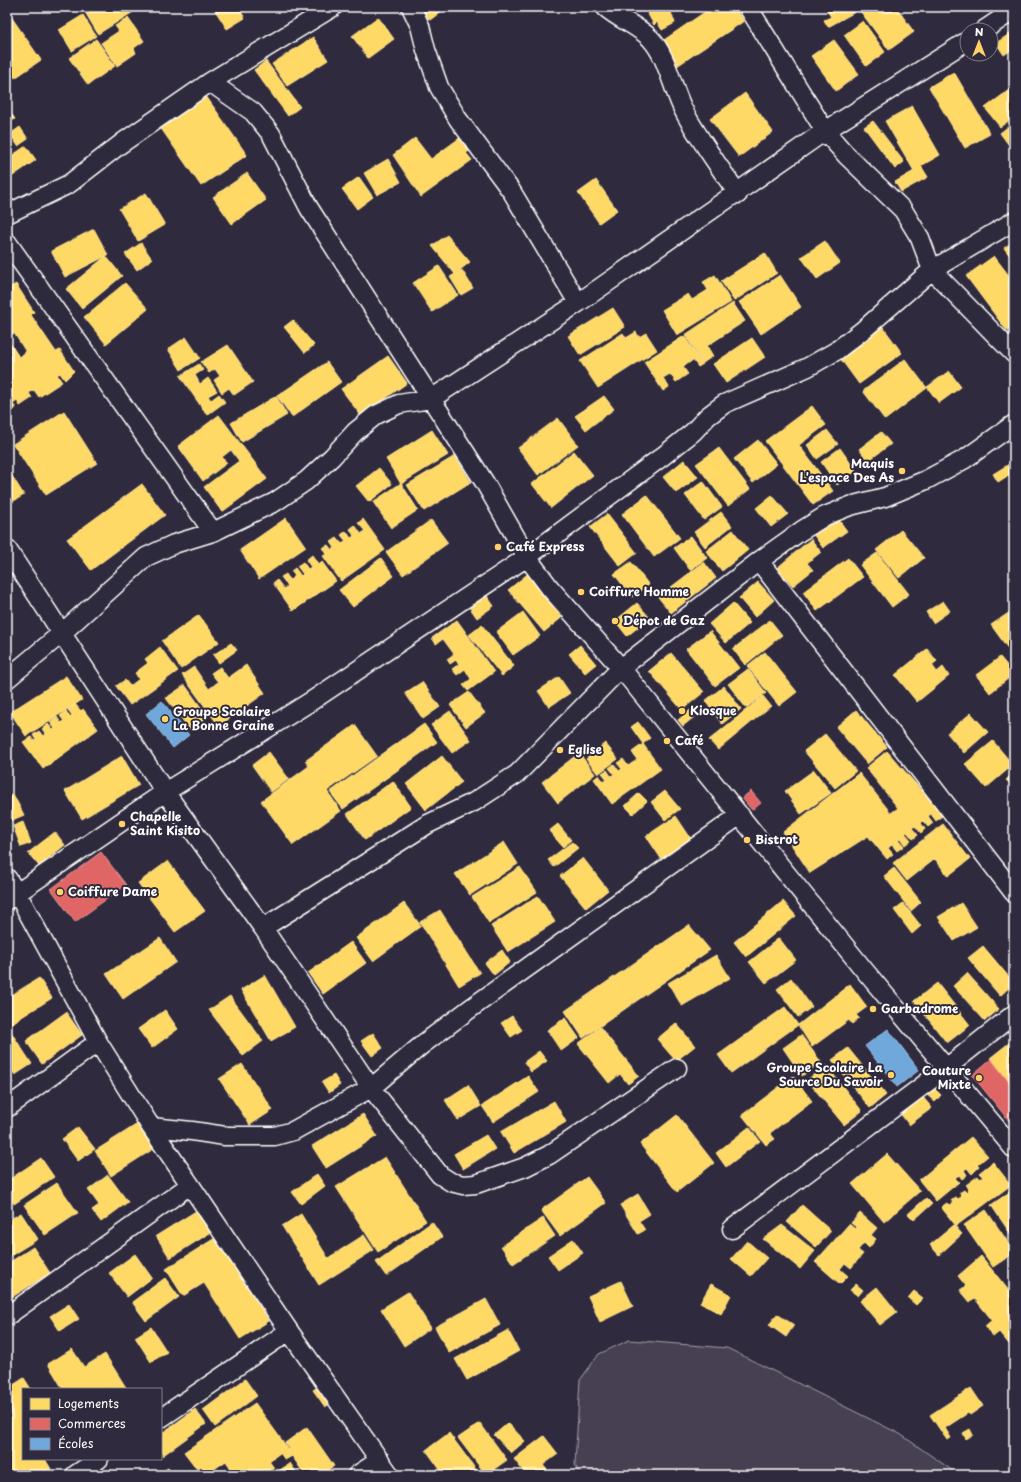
<svg xmlns="http://www.w3.org/2000/svg" width="1021" height="1482" viewBox="0 0 1021 1482" font-family="'Playpen Sans',sans-serif">
  <style>
    .green { fill: #464152; stroke: #a2a0a8 }
    .homes { fill: #ffd966; stroke: #ffe494 }
    .shops { fill: #e06666; stroke: #e99494 }
    .schools { fill: #6fa8dc; stroke: #9ac2e6 }
    .lines { fill: none; stroke-linecap: round; stroke-linejoin: round }
    .minor-casing { stroke: #fff; stroke-width: 21 }
    .minor { stroke: #2f2a3d; stroke-width: 18 }
    .poi-dot { fill: #ffd166; stroke: #2f2a3d; stroke-width: 1.5 }
    .labels { text-anchor: middle; stroke-width: 4; stroke-linejoin: round; paint-order: stroke }
    .poi-label { font-size: 12px; font-weight: bold; fill: #fff; stroke: #2f2a3d; text-anchor: start }
  </style>
  <rect width="100%" height="100%" fill="#2f2a3d"/>
  <filter id="ink" filterUnits="userSpaceOnUse"><feTurbulence type="fractalNoise" baseFrequency=".025" numOctaves="2"/><feDisplacementMap in="SourceGraphic" scale="8" xChannelSelector="R" yChannelSelector="G"/><feConvolveMatrix kernelMatrix="1 2 1 2 8 2 1 2 1" color-interpolation-filters="sRGB"/></filter>
  <g filter="url(#ink)">
    <!-- green -->
    <path class="green" d="M629,1340l98,8 173,86 59,41h-380l-4,-11 5,-84 19,-26z"/>
    <!-- homes -->
    <path class="homes" d="M82,7h59l-43,27z
      M213,7h25l7,11 -18,11z
      M420,7h19l3,4 -12,9z
      M644,7h25l6,16 -13,7 -5,-8 -3,3z
      M712,7h22l10,14 -67,45 -16,-24z
      M825,7h27l3,5 -27,15 -4,-7 7,-3z
      M860,7h36l18,25 -25,18 -31,-42z
      M10,15l31,45 -26,18 -6,-9 5,-3 -7,-8v-41z
      M83,15l13,21 -24,15 -13,-21z
      M378,17l16,22 -26,19 -16,-22z
      M128,18l16,23 -10,7 2,5 -19,13 -16,-23 18,-12 -4,-5z
      M863,21l22,31 -19,14 -22,-31z
      M1014,31v17l-10,7 -8,-12z
      M313,37l15,23 -41,26 -15,-22z
      M96,39l19,27 -27,19 -19,-27z
      M834,40l25,34 -23,17 -25,-35z
      M266,61l34,46 -12,9 -34,-46z
      M954,72l36,62 -25,14 -36,-61z
      M1013,87l1,30 -14,10 -15,-19z
      M745,93l28,39 -34,25 -29,-38z
      M206,96l41,59 -46,31 -41,-59z
      M912,106l28,49 -19,11 7,11 -27,15 -6,-10 19,-11 -29,-50z
      M7,108l8,11 -8,5z
      M873,121l31,41 -9,7 -31,-42z
      M1014,122v30l-14,-19z
      M20,127l8,12 -10,7 -8,-12z
      M461,137l10,13 -5,3 6,7 -51,37 -28,-42 22,-17 16,21z
      M26,146l10,14 -29,20v-21z
      M388,159l13,23 -24,13 -13,-22z
      M247,173l19,27 -34,24 -19,-27z
      M359,177l14,20 -16,12 -15,-20z
      M596,180l21,30 -18,13 -21,-30z
      M146,193l19,32 -27,16 -19,-32z
      M94,229l14,26 -43,22 -14,-26z
      M447,235l23,27 -15,12 -23,-28z
      M825,241l15,22 -23,16 -16,-22z
      M1014,241v20l-10,-13z
      M141,243l11,16 -15,11 -12,-16z
      M765,253l12,20 -43,28 -13,-20z
      M106,256l16,20 -40,33 -16,-20z
      M994,256l20,26v44l-7,5 -41,-55z
      M439,266l19,29 -26,17 -19,-29z
      M462,270l11,18 -12,7 -11,-18z
      M715,275l16,27 -54,33 -15,-25 26,-16 4,6 16,-10 -5,-8z
      M780,275l21,32 -40,27 -22,-32z
      M125,283l23,26 -42,35 -22,-27z
      M16,284l18,28 -3,3 25,37 4,-2 14,21 -9,9 -5,-7 -3,2 5,7 -23,15 -5,-7 -5,3 3,5 -12,8 -3,-5 -4,3 3,4 -9,6v-68l3,-3 9,14 7,-5 -12,-19 -4,2 -3,-5v-41z
      M733,303l12,18 -38,25 6,10 -10,7 -18,-28z
      M613,308l12,19 -45,28 -12,-19z
      M293,320l21,25 -9,8 -21,-26z
      M883,327l19,26 -43,31 -19,-26z
      M636,332l3,5 7,-4 11,17 -59,38 -18,-27 43,-28 3,5z
      M684,336l19,28 -5,3 -5,-7 -10,7 5,7 -12,8 -6,-8 -7,4 6,9 -6,4 -19,-29z
      M186,337l14,21 -19,12 -13,-21z
      M752,338l13,19 -39,26 -13,-19z
      M228,345l25,37 -19,13 -5,-7 -7,5 -8,-13 6,-4 -5,-7 -6,4 -8,-11z
      M388,356l19,27 -46,33 -20,-27z
      M905,359l22,29 -42,32 -22,-29z
      M327,362l14,20 -49,35 -15,-21z
      M199,364l4,6 -8,5 5,9 8,-6 9,13 -9,5 3,4 8,-6 6,8 -18,13 -27,-39z
      M949,371l12,16 -22,16 -12,-16z
      M276,396l11,19 -45,27 -11,-19z
      M604,396l10,13 -28,21 -11,-14z
      M812,406l14,19 -27,20 34,46 -20,14 -48,-64z
      M64,411l33,52 -51,32 -33,-51z
      M219,415l48,64 -45,33 -18,-25 35,-26 -8,-11 -9,7 5,6 -24,18 -25,-35z
      M558,418l20,27 -40,30 -20,-27z
      M432,430l16,25 -47,29 -15,-25z
      M827,430l11,14 -21,15 -10,-14z
      M881,432l10,12 -23,17 -9,-12z
      M758,440l19,24 -24,19 -19,-24z
      M719,448l31,41 -22,17 -32,-42z
      M840,448l16,23 -19,14 -16,-23z
      M574,451l19,24 -42,33 -19,-24z
      M455,456l16,26 -47,29 -17,-26z
      M684,460l14,17 -22,16 -13,-16z
      M1014,461v11l-16,10 -5,-8z
      M7,468l17,27 -17,10z
      M379,468l13,16 -23,18 -13,-16z
      M703,481l19,26 -18,13 -19,-25z
      M401,483l17,27 -27,18 -18,-26z
      M142,484l23,31 -74,55 -24,-31z
      M647,495l33,43 -26,19 -32,-43z
      M772,495l16,19 -17,13 -15,-19z
      M721,512l11,14 -27,21 -11,-15z
      M607,514l30,39 -17,13 -30,-39z
      M836,516l11,15 -24,17 -10,-14z
      M286,518l20,29 -47,32 -19,-29z
      M363,519l22,31 -44,31 -18,-25 4,-2 -5,-6 6,-3 4,5 3,-2 -4,-6 6,-4 5,6 4,-3 -5,-6 5,-4 5,7 3,-2 -4,-7 5,-4 6,9 4,-3 -7,-8z
      M431,520l17,23 -45,32 -17,-23z
      M733,530l15,20 -26,21 -16,-20z
      M901,530l23,28 -25,20 -23,-28z
      M691,536l16,22 -17,12 -16,-22z
      M811,539l10,13 -14,11 6,7 -20,16 -16,-18z
      M877,553l32,41 -17,13 -32,-42z
      M312,555l7,10 3,-3 14,19 -43,30 -20,-28 4,-3 7,9 4,-3 -7,-9 5,-3 4,6 5,-4 -4,-5 4,-3 6,8 2,-2 -6,-8 6,-4 5,7 3,-2 -5,-7z
      M381,558l13,18 -41,31 -14,-17z
      M848,558l15,19 -46,34 -14,-19z
      M631,562l18,23 -17,12 -18,-23z
      M704,562l12,16 -45,35 -13,-16z
      M530,572l35,43 -21,17 -36,-42z
      M758,582l16,18 -19,17 -16,-19z
      M487,596l7,10 -17,12 -7,-10z
      M943,601l7,10 -17,12 -7,-11z
      M637,603l13,15 -23,18 -12,-15z
      M733,603l17,20 -24,20 -17,-19z
      M1013,610l1,37 -5,3 -18,-25z
      M523,612l17,24 -27,19 -17,-23z
      M199,615l20,27 -38,27 -19,-28z
      M457,620l37,52 -26,19 -5,-6 8,-6 -6,-10 -8,6 -5,-6 7,-5 -3,-4 -6,4 -3,-5 7,-5 -11,-15 -7,5 -4,-6z
      M770,620l12,15 -37,30 -12,-16z
      M482,625l32,41 -12,10 -33,-41z
      M710,631l29,37 -24,18 -29,-37z
      M231,643l6,7 -18,13 -6,-8z
      M580,645l16,19 -11,9 -16,-19z
      M160,647l18,24 -48,34 -14,-19 9,-6 5,6 9,-7 -4,-6 13,-10 -3,-4z
      M927,649l10,12 -5,4 5,7 6,-5 6,9 -32,26 -22,-27z
      M765,652l32,40 -18,14 -32,-40z
      M671,653l33,39 -22,18 -33,-39z
      M1000,657l14,17 -24,19 -14,-18z
      M246,665l19,28 -46,33 -37,-51 12,-8 15,22 9,-7 -7,-9 9,-6 8,11z
      M748,669l18,24 -20,15 -18,-24z
      M66,676l16,24 -56,36 -16,-24z
      M559,677l11,16 -21,14 -11,-16z
      M422,682l18,25 -17,12 -18,-26z
      M185,685l23,32 -18,13 -24,-32z
      M724,686l17,23 -19,15 -17,-23z
      M469,692l16,21 -19,14 -16,-22z
      M763,696l8,10 -53,44 -9,-10z
      M75,704l6,7 2,-2 15,20 -55,40 -20,-27 8,-5 3,4 2,-1 -3,-5 6,-4 4,5 3,-2 -4,-5 6,-5 5,6 2,-1 -5,-7 7,-5 4,6 3,-2 -4,-5 6,-5 4,6 2,-2 -4,-5z
      M694,707l5,6 -16,13 -5,-6z
      M856,710l31,37 -20,17 -31,-37z
      M450,711l21,29 -19,13 -21,-28z
      M971,713l17,19 -24,21 -17,-20z
      M638,722l12,16 -7,6 -12,-17z
      M424,724l13,18 -94,67 -13,-17z
      M355,725l22,31 -50,35 14,20 -48,34 -32,-44 48,-35 -4,-5z
      M825,734l31,37 -21,17 -31,-37z
      M993,741l20,24 -27,23 -21,-24z
      M605,743l13,16 -20,15 -12,-15z
      M643,744l18,25 -49,35 -18,-25 5,-4 4,6 4,-2 -5,-6 5,-3 4,6 3,-2 -5,-6 5,-4 5,7 3,-2 -5,-6 6,-4 5,7 9,-6 -5,-8z
      M887,751l56,64 -7,6 -5,-7 -3,2 5,7 -5,4 -5,-6 -2,2 4,6 -4,4 -6,-7 -3,2 6,7 -5,4 -6,-7 -2,1 6,7 -6,5 -5,-7 -2,1 6,7 -7,5 -5,-6 -4,3 5,6 -6,5 -19,-23 -58,37 -27,-41 76,-59 32,40 7,-5 -32,-40z
      M269,752l20,27 -18,13 -19,-27z
      M579,753l16,21 -37,29 -16,-21z
      M122,756l17,29 -57,34 -17,-28z
      M442,756l20,26 -36,28 -20,-26z
      M814,770l17,23 -30,21 -16,-23z
      M1014,772v15l-8,-7z
      M393,781l18,26 -46,33 -18,-26z
      M665,791l15,18 -15,11 -14,-18z
      M639,793l8,8 -14,13 -8,-8z
      M13,794l11,21 -14,6 -3,-7v-17z
      M676,816l16,24 -30,20 -16,-24z
      M23,822l8,21 -10,4 -8,-21z
      M558,824l13,16 -8,7 -14,-16z
      M943,824l27,35 -22,17 -13,-17 -28,22 -14,-18z
      M55,832l10,13 -26,21 -11,-13z
      M504,842l14,22 -48,31 -15,-21z
      M572,842l6,6 -24,19 -6,-7z
      M583,858l25,32 -22,18 -26,-32z
      M168,861l37,50 -30,21 -37,-49z
      M520,867l17,25 -48,31 -17,-26z
      M894,868l27,34 -10,9 -27,-35z
      M538,896l17,26 -47,30 -17,-26z
      M783,901l13,15 -50,41 -12,-15z
      M404,903l17,23 -48,35 -17,-23z
      M903,903l18,23 -9,8 -18,-24z
      M961,903l16,24 -23,14 -16,-24z
      M440,910l40,63 -21,13 -39,-64z
      M689,925l21,25 -127,88 -18,-27z
      M160,938l16,24 -53,37 -17,-25z
      M779,938l17,22 -30,23 -17,-21z
      M351,942l15,21 -43,31 -15,-21z
      M983,946l31,37 -14,13 -32,-38z
      M502,950l8,12 -16,13 -9,-12z
      M716,955l14,23 -48,28 -14,-23z
      M967,973l32,36 -14,12 -32,-35z
      M265,975l30,52 -24,14 -30,-51z
      M39,978l13,20 -43,27 -2,-3v-24z
      M791,978l21,29 -14,10 -21,-28z
      M937,983l33,42 -23,18 -33,-42z
      M850,984l17,23 -11,8 3,3 -7,6 -3,-4 -37,27 -14,-22z
      M230,996l33,45 -20,15 -34,-46z
      M785,1007l13,18 -67,48 -13,-18z
      M165,1010l13,19 -26,19 -14,-19z
      M66,1012l16,23 -40,29 -16,-23z
      M512,1016l10,14 -11,7 -10,-14z
      M565,1018l14,20 -18,13 -14,-21z
      M676,1023l19,23 -19,15 -19,-22z
      M7,1026l25,38 -17,11 -8,-12z
      M600,1027l39,49 -11,8 -8,-10 -11,9 -31,-39z
      M373,1033l10,15 -11,8 -11,-15z
      M801,1035l20,27 -19,14 -19,-28z
      M1014,1039v49l-24,-30z
      M848,1048l38,47 -16,13 -38,-48z
      M539,1051l8,10 -16,11 -7,-10z
      M242,1064l31,46 -23,15 -31,-46z
      M826,1065l36,46 -18,14 -37,-45z
      M7,1073l6,10 -6,3z
      M334,1075l6,10 -11,8 -7,-11z
      M528,1076l11,16 -46,30 -11,-16z
      M793,1076l19,25 -42,32 5,6 -9,6 -24,-30z
      M468,1085l13,21 -23,14 -13,-20z
      M932,1086l9,9 -6,7 -10,-9z
      M922,1096l10,12 -23,17 -9,-12z
      M554,1101l12,21 -52,31 -13,-21z
      M363,1114l14,22 -51,32 -14,-22z
      M677,1115l37,48 -37,29 -37,-48z
      M139,1123l16,25 -44,28 -16,-25z
      M78,1127l17,22 -17,12 -16,-22z
      M749,1127l11,14 -34,26 -10,-14z
      M486,1135l9,14 -32,20 -9,-15z
      M971,1137l17,19 -11,9 -2,-3 4,5 -7,7 -5,-6 -3,2 3,5 -5,4 -3,-4 -4,3 4,4 -23,19 -17,-21z
      M887,1154l33,37 -36,31 -32,-38z
      M385,1157l41,64 -48,31 -42,-65z
      M41,1158l13,19 -40,27 -7,-11v-12z
      M993,1162l18,23 -55,41 -15,-19 6,-4 2,2 4,-2 -2,-3 5,-3 2,2 4,-3 -3,-3 5,-3 2,2 3,-3 -3,-4 12,-9 2,3 3,-2 -4,-4z
      M317,1174l8,12 -24,18 -9,-12z
      M108,1175l20,27 -27,20 -9,-12 7,-5 -11,-15z
      M587,1177l19,26 -46,33 -19,-26z
      M57,1183l21,30 -33,22 -21,-30z
      M1014,1189v50l-23,-34z
      M638,1194l12,20 -11,7 6,9 -7,4 -18,-29z
      M926,1198l6,6 -18,16 -6,-6z
      M802,1205l29,26 -15,16 -29,-25z
      M199,1209l14,22 -43,27 -14,-22z
      M986,1210l28,41v2l-21,14 -29,-42z
      M21,1213l17,26 -31,19v-37z
      M860,1213l17,15 -6,7 5,4 -7,9 -5,-5 -6,7 5,4 -12,14 -6,-5 -5,6 8,7 -8,8 -25,-22 34,-38 6,5 1,-2 -5,-4z
      M301,1214l27,44 36,-23 10,15 -55,35 -37,-59z
      M543,1218l12,18 -42,28 -12,-18z
      M432,1222l10,15 -56,39 -10,-14z
      M782,1225l33,26 -15,18 -37,-30z
      M954,1225l8,9 -23,21 -9,-10z
      M215,1238l54,83 -29,18 -36,-56 -21,13 -17,-27z
      M573,1239l10,14 -25,17 -10,-14z
      M747,1241l20,17 -16,18 -20,-17z
      M33,1247l17,26 -41,26 -2,-3v-32z
      M135,1254l17,24 -25,19 -18,-24z
      M981,1256l33,41v53l-15,-18 -6,5 -8,-11 7,-6 -17,-21 -5,3 -10,-12 6,-4 -8,-10z
      M165,1278l14,19 -33,24 -14,-19z
      M621,1281l12,25 -33,16 -12,-26z
      M711,1284l20,11 -10,19 -21,-11z
      M856,1284l7,6 -5,6 -8,-6z
      M877,1287l20,25 -17,13 -20,-24z
      M914,1291l9,7 -7,7 -8,-7z
      M408,1292l23,36 -27,18 -23,-37z
      M486,1299l14,26 -51,28 -14,-26z
      M69,1304l10,15 -19,12 -10,-15z
      M777,1314l17,11 -8,12 -17,-12z
      M151,1327l16,25 -16,10 -16,-25z
      M508,1330l11,21 -52,29 -12,-21z
      M72,1349l12,18 21,-13 22,35h-18l-1,-2 -2,2h-43l-15,-25z
      M24,1378l7,11h-8v70h22l6,10 -10,6h-34v-86z
      M245,1379l12,17 -42,31 -12,-17z
      M322,1384l12,17 -9,6 -12,-17z
      M971,1388l12,18 -13,9 -2,-2 -23,15 6,10 -4,2 -17,-25z
      M255,1403l34,47 1,-1 -5,-6 22,-16 27,39 -14,9h-15l-13,-19 -7,4 -5,-7 -11,8 5,7 -10,7h-3l-4,-5 -8,5h-14l-9,-14 -19,13 -6,-8 -4,3 -13,-17z
      M195,1409l11,15 -44,32 -1,-22z
      M480,1423l27,37 -21,15 -28,-37z
      M508,1423l17,18 -14,12 -17,-18z
      M970,1429l3,6 -7,4 -3,-6z
      M449,1433l31,42h-36l-18,-25z
      M544,1436l14,18 -15,11 4,5 -6,5h-15l-12,-16z
      M290,1463l8,12h-25z
      M168,1468l5,7h-16z"/>
    <!-- shops -->
    <path class="shops" d="M751,791l10,12 -9,7 -10,-12z
      M101,852l25,33 -51,37 -24,-33z
      M991,1059l23,30v38l-42,-52z"/>
    <!-- schools -->
    <path class="schools" d="M162,701l27,34 -16,13 -27,-34z
      M888,1029l31,41 -22,17 -32,-41z"/>
    <g class="lines">
      <!-- minor casing -->
      <g class="minor-casing">
        <path id="minor" d="M411,7l9,19 6,24 13,37 19,32 54,73 66,111
          M605,7c13,12 32,18 45,31 19,20 22,53 36,77 15,27 34,53 52,79
          M748,7l77,124 22,25 56,54 17,28 12,32 82,84
          M984,30l30,-20
          M210,82l43,30 18,22 38,74 176,275 42,74 23,31 71,80 244,303 149,178
          M7,214l62,-30 53,-41 88,-61 123,-75
          M7,242l206,290
          M7,549l158,243 98,136 108,160 69,87 11,7 12,3 13,-1 49,-17 24,-12 128,-87
          M759,561l255,332
          M7,679l55,-46 84,-76 28,-13 39,-12 62,-30 31,-21 26,-24 23,-25 21,-17 23,-11 32,-5 147,-96 247,-172 142,-90
          M7,878l10,15 81,149 53,85 138,204 101,144
          M7,900l158,-108 148,-92 214,-143 136,-101 30,-24 15,-16 16,-12 84,-37 28,-16 27,-21 69,-60 82,-49
          M263,928l165,-104 46,-22 43,-28 104,-106 138,-107 42,-30 24,-15 25,-10 35,-9 41,-17 39,-21 49,-35
          M7,1108l91,-66
          M151,1127l41,4 33,5h50l18,-5 78,-43 52,-44 48,-36 269,-193
          M732,1229l213,-160 69,-55
          M7,1316l183,-131
          M161,1418l128,-87
          M75,1475l24,-16
          M357,1475l23,-15"/>
      </g>
      <!-- minor -->
      <use href="#minor" class="minor"/>
    </g>
  </g>
  <!-- markers -->
  <g class="poi-dot">
    <circle cx="902" cy="471" r="4"/>
    <circle cx="498" cy="547" r="4"/>
    <circle cx="581" cy="592" r="4"/>
    <circle cx="615" cy="621" r="4"/>
    <circle cx="682" cy="711" r="4"/>
    <circle cx="165" cy="719" r="4"/>
    <circle cx="667" cy="741" r="4"/>
    <circle cx="560" cy="750" r="4"/>
    <circle cx="122" cy="824" r="4"/>
    <circle cx="747" cy="840" r="4"/>
    <circle cx="60" cy="892" r="4"/>
    <circle cx="873" cy="1009" r="4"/>
    <circle cx="891" cy="1075" r="4"/>
    <circle cx="979" cy="1078" r="4"/>
  </g>
  <g class="labels">
    <!-- poi labels -->
    <g class="poi-label">
      <text x="894" y="468" text-anchor="end">Maquis<tspan x="894" dy="14">L'espace Des As</tspan></text>
      <text x="506" y="551">Café Express</text>
      <text x="589" y="596">Coiffure Homme</text>
      <text x="623" y="625">Dépot de Gaz</text>
      <text x="690" y="715">Kiosque</text>
      <text x="173" y="716">Groupe Scolaire<tspan x="173" dy="14">La Bonne Graine</tspan></text>
      <text x="675" y="745">Café</text>
      <text x="568" y="754">Eglise</text>
      <text x="130" y="821">Chapelle<tspan x="130" dy="14">Saint Kisito</tspan></text>
      <text x="755" y="844">Bistrot</text>
      <text x="68" y="896">Coiffure Dame</text>
      <text x="881" y="1013">Garbadrome</text>
      <text x="883" y="1072" text-anchor="end">Groupe Scolaire La<tspan x="883" dy="14">Source Du Savoir</tspan></text>
      <text x="971" y="1075" text-anchor="end">Couture<tspan x="971" dy="14">Mixte</tspan></text>
    </g>
  </g>
  <!-- margin -->
  <rect width="1021" height="1482" fill="none" stroke="#2f2a3d" stroke-width="24"/>
  <rect x="12" y="12" width="997" height="1458" fill="none" stroke="#fff" stroke-width="1.5" filter="url(#ink)"/>
  <!-- legend -->
  <rect x="22" y="1388" width="140" height="72" fill="#2f2a3d" stroke="#827f8b"/>
  <rect x="30" y="1398" width="20" height="12" fill="#ffd966" stroke="#827f8b"/>
  <text x="58" y="1408" font-size="12" fill="#ffffff">Logements</text>
  <rect x="30" y="1418" width="20" height="12" fill="#e06666" stroke="#827f8b"/>
  <text x="58" y="1428" font-size="12" fill="#ffffff">Commerces</text>
  <rect x="30" y="1438" width="20" height="12" fill="#6fa8dc" stroke="#827f8b"/>
  <text x="58" y="1448" font-size="12" fill="#ffffff">Écoles</text>
  <!-- north arrow -->
  <g transform="translate(979 42)"><circle r="19" fill="#2f2a3d" stroke="#827f8b"/>
  <path d="M0-3L7 15L0 10L-7 15Z" fill="#ffd166"/>
  <text y="-6" font-size="11" font-weight="bold" text-anchor="middle" fill="#ffffff">N</text>
  </g>
</svg>
